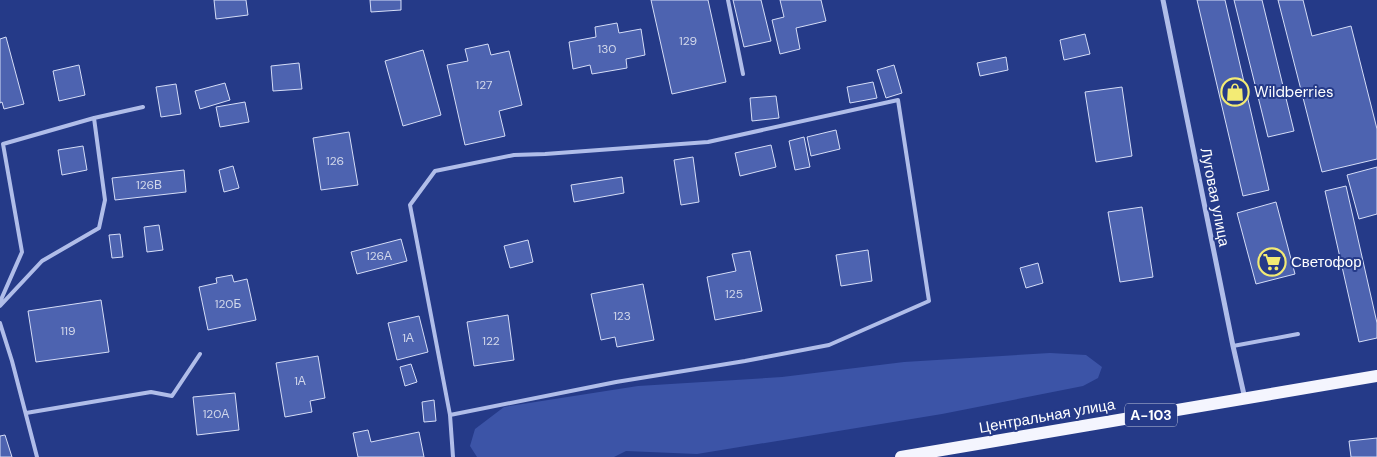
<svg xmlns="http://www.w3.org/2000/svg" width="1377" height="457" viewBox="0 0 1377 457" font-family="'DM Sans',sans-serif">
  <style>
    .green { fill: #3c54a7 }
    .building { fill: #4d63b0; stroke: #d5ddf7 }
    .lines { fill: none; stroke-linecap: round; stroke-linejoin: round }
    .lane { stroke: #b0bde9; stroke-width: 4 }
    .street { stroke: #b0bde9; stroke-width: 5 }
    .primary { stroke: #f4f5fe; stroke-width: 12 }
    .labels { text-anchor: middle; stroke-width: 4; stroke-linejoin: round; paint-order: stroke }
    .number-label { font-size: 12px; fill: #d2d8eb }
    .shield { fill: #253a88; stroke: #bec4db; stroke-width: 1 }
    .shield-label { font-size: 14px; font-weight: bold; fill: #fff }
    .poi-label { font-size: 15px; fill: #fff; stroke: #253a88; text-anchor: start }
    .street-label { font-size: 15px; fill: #fff; stroke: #253a88 }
  </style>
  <rect width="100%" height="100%" fill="#253a88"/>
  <!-- green -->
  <path class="green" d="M1050,353l36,2 16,12 -4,11 -15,8 -141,28 -245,40 -71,-3 -12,6h-137l-7,-11 5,-17 29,-22 134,-21 144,-9 122,-15z"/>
  <!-- building -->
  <path class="building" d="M214,0h32l2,15 -32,4z
    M370,0h31v10l-30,2z
    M651,0h57l18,82 -54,12z
    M733,0h28l10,41 -27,6z
    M780,0h41l5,21 -30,7 4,21 -20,5 -8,-34 12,-3z
    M1197,0h28l44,190 -26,6z
    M1234,0h28l32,131 -26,6z
    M1278,0h25l9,36 39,-10 26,103v30l-55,13z
    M617,23l2,10 22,-4 4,26 -19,4 1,9 -35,6 -2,-9 -17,4 -4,-27 27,-5 -1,-10z
    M1085,34l5,20 -26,6 -4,-20z
    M6,37l18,67 -20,5 -2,-7 -2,1v-64z
    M488,44l3,11 18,-4 13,54 -23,6 6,25 -40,9 -18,-80 21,-4 -3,-12z
    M423,50l18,65 -38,11 -18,-65z
    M1006,57l2,13 -28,6 -3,-13z
    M299,63l3,26 -29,2 -2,-25z
    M79,65l6,30 -26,6 -6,-30z
    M894,65l8,28 -16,5 -9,-28z
    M873,82l4,16 -27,5 -3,-16z
    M225,83l5,17 -30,9 -5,-18z
    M176,84l5,30 -20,3 -5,-30z
    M1122,87l10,69 -36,6 -11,-70z
    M776,96l3,22 -27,3 -2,-23z
    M245,102l4,20 -29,5 -4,-20z
    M836,130l4,19 -29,7 -4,-19z
    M349,132l9,53 -37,5 -8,-52z
    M804,137l6,30 -15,3 -6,-29z
    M771,145l5,22 -36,9 -5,-23z
    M83,146l4,24 -25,5 -4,-25z
    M693,157l6,45 -18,3 -7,-45z
    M233,166l6,22 -15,4 -5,-22z
    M1377,167v47l-18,5 -12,-44z
    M184,170l2,22 -71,8 -3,-22z
    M622,177l2,16 -50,9 -3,-17z
    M1346,186l31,137v15l-18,4 -34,-151z
    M1276,202l19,72 -39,10 -19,-71z
    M1142,207l11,70 -33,5 -12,-70z
    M159,225l4,25 -16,2 -3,-25z
    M120,234l3,23 -11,1 -3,-23z
    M401,239l6,22 -50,13 -6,-22z
    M528,240l5,22 -23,6 -6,-22z
    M868,250l4,31 -31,5 -5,-31z
    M750,251l12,60 -47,9 -8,-43 29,-6 -4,-17z
    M1038,263l5,20 -17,5 -6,-20z
    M232,275l2,7 13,-3 9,41 -48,10 -9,-43 18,-4 -1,-5z
    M643,284l11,56 -37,7 -2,-10 -14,3 -10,-46z
    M101,300l8,52 -73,10 -8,-51z
    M508,315l6,45 -40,6 -7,-44z
    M419,316l9,36 -31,8 -9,-37z
    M318,356l7,42 -15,3 2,11 -27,5 -9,-54z
    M411,364l6,18 -12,4 -5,-19z
    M235,393l4,37 -42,5 -4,-38z
    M434,400l2,21 -12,1 -2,-20z
    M368,430l3,12 48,-10 5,25h-66l-5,-24z
    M5,435l7,22h-12v-21z
    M1377,438v19h-26l-2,-16z"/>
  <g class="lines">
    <!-- lane -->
    <path class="lane" d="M728,0l15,74
      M0,302l22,-50 -19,-108 91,-26 49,-11
      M0,306l42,-45 57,-33 6,-28 -11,-82
      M0,323l12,38 25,96
      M1233,346l65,-12
      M26,413l125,-21 21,4 28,-42
      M450,415l166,-33 129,-21 84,-16 100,-44 -31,-201 -190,42 -163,12 -31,1 -79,16 -25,34 40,210 3,42"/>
    <!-- street -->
    <path class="street" d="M1163,0l70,346 12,53"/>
    <!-- primary -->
    <path class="primary" d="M901,457l476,-81"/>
  </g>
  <!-- icons -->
  <defs>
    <g id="shop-ring" transform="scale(1.4375)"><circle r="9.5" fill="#253a88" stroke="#f3eb74" stroke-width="1.5"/><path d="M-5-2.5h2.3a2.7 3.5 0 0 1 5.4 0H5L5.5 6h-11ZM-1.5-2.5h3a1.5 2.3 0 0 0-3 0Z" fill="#f3eb74"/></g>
    <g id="supermarket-ring" transform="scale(1.4375)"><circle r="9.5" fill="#253a88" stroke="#f3eb74" stroke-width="1.5"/><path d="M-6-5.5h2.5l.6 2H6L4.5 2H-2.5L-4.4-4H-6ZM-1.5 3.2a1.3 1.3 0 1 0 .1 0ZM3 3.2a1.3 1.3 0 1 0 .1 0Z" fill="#f3eb74"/></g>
  </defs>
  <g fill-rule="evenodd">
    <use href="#shop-ring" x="1235" y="92"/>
    <use href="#supermarket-ring" x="1272" y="262"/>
  </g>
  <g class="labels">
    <!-- number labels -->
    <g class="number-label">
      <text x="688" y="45">129</text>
      <text x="607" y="53">130</text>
      <text x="484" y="89">127</text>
      <text x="335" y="165">126</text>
      <text x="149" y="189">126В</text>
      <text x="379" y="260">126А</text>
      <text x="734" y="298">125</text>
      <text x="228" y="308">120Б</text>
      <text x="622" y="320">123</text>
      <text x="68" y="335">119</text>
      <text x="408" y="342">1А</text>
      <text x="491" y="345">122</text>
      <text x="300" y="385">1А</text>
      <text x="216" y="418">120А</text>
    </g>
    <!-- shield labels -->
    <rect class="shield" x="1125" y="403.5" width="52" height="23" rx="4"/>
    <g class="shield-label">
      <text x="1151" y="420">А-103</text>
    </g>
    <!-- poi labels -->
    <g class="poi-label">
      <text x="1254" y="97">Wildberries</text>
      <text x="1291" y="267">Светофор</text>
    </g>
    <!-- street labels -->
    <g class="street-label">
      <text transform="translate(1215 197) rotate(79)" y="5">Луговая улица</text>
      <text transform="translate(1047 416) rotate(-10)" y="5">Центральная улица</text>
    </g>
  </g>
</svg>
